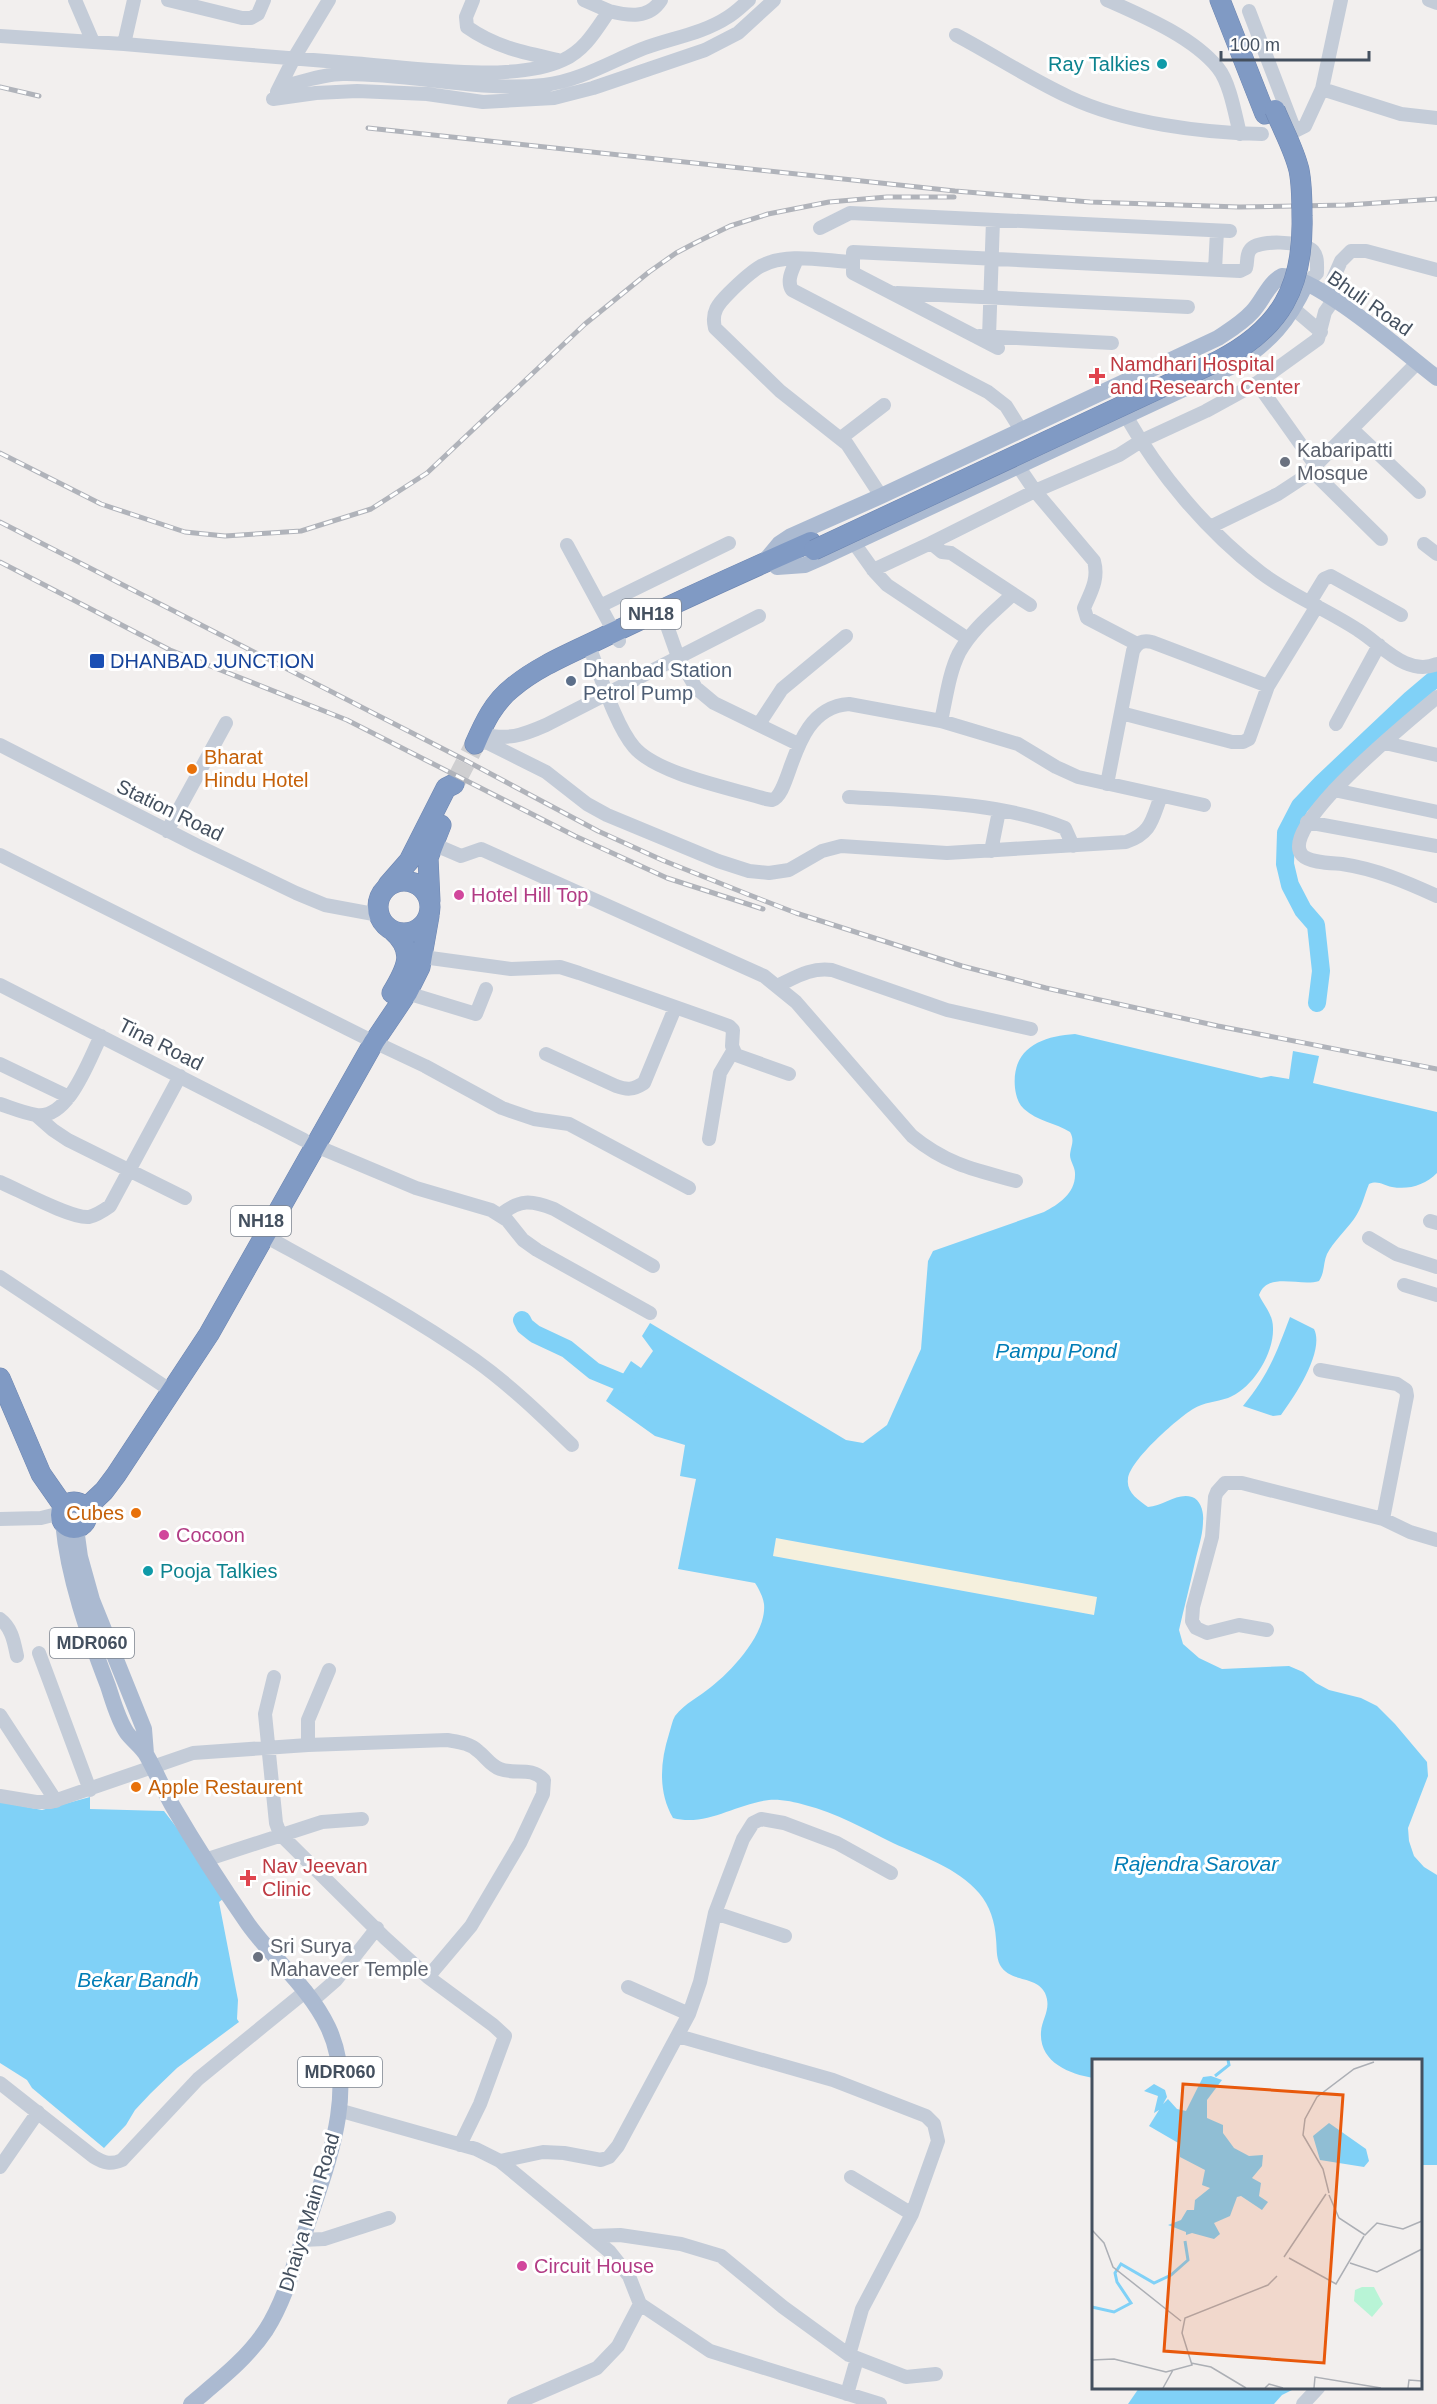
<svg xmlns="http://www.w3.org/2000/svg" width="1437" height="2404" viewBox="0 0 1437 2404" font-family="Arial,sans-serif">
  <style>
    .sand { fill: #f5f0dd }
    .water { fill: #80d1f7; fill-rule: evenodd }
    .lines { fill: none; stroke-linecap: round; stroke-linejoin: round }
    .river { stroke: #80d1f7; stroke-width: 18 }
    .highway-tunnel { stroke: #cfcfd1; stroke-width: 20; stroke-dasharray: 20 10; stroke-linecap: butt }
    .highway-casing { stroke: #6c85b0; stroke-width: 21 }
    .minor { stroke: #c4ccd8; stroke-width: 14 }
    .major { stroke: #abbad1; stroke-width: 16 }
    .highway { stroke: #809ac4; stroke-width: 20 }
    .rail-casing { stroke: #b0b3ba; stroke-width: 5 }
    .rail { stroke: #fff; stroke-width: 3; stroke-dasharray: 9; stroke-linecap: butt }
    .highway-bridge-casing { stroke: #6c85b0; stroke-width: 21; stroke-linecap: butt }
    .highway-bridge { stroke: #809ac4; stroke-width: 20 }
    .culture-dot { fill: #0f9aa8; stroke: #fff; stroke-width: 2 }
    .health-dot { fill: #e0444e; stroke: #fff; stroke-width: 2 }
    .worship-dot { fill: #6b7280; stroke: #fff; stroke-width: 2 }
    .transit-dot { fill: #1a4fb4; stroke: #fff; stroke-width: 2 }
    .service-dot { fill: #5c6f8a; stroke: #fff; stroke-width: 2 }
    .food-dot { fill: #e8710a; stroke: #fff; stroke-width: 2 }
    .hotel-dot { fill: #d1479c; stroke: #fff; stroke-width: 2 }
    .labels { text-anchor: middle; stroke-width: 6; stroke-linejoin: round; paint-order: stroke }
    .shield { fill: #fff; stroke: #7c848f; stroke-width: 1.5 }
    .shield-label { font-size: 18px; font-weight: bold; fill: #44505f }
    .culture-label { font-size: 20px; fill: #0d838f; stroke: #fff; text-anchor: end }
    .street-label { font-size: 20px; fill: #44505f; stroke: #fff }
    .health-label { font-size: 20px; fill: #be3a42; stroke: #fff; text-anchor: start }
    .worship-label { font-size: 20px; fill: #5b616d; stroke: #fff; text-anchor: start }
    .transit-label { font-size: 20px; fill: #164399; stroke: #fff; text-anchor: start }
    .service-label { font-size: 20px; fill: #4e5e75; stroke: #fff; text-anchor: start }
    .food-label { font-size: 20px; fill: #c56008; stroke: #fff; text-anchor: start }
    .hotel-label { font-size: 20px; fill: #b23c85; stroke: #fff; text-anchor: start }
    .water-label { font-size: 21px; font-style: italic; fill: #007db6; stroke: #fff }
    .inset-river { fill: none; stroke: #80d1f7; stroke-width: 3 }
    .inset-road { fill: none; stroke: #acafb5; stroke-width: 1.5 }
    .view { fill: #e8590c; fill-opacity: 0.15; stroke: #e8590c; stroke-width: 3 }
    .inset-edge { fill: none; stroke: #44505f; stroke-width: 3 }
  </style>
  <rect width="100%" height="100%" fill="#f2efee"/>
  <!-- sand -->
  <path class="sand" d="M776,1538l322,59 -4,18 -321,-59z"/>
  <!-- water -->
  <path class="water" d="M1075,1034l186,44 10,-2 18,3 4,-28 26,5 -6,27 124,29v61c-12,12 -28,17 -45,14 -9,-2 -14,-7 -23,-3 -5,12 -7,24 -15,35 -9,12 -20,22 -27,35 -4,9 -2,18 -8,27 -19,6 -51,-10 -60,14 5,11 14,19 14,33 1,26 -21,61 -45,70 -12,4 -24,4 -35,11 -16,10 -63,51 -65,70 -2,13 10,21 20,28 15,-1 30,-15 44,-10 9,3 12,16 11,24 0,14 -5,28 -8,41 -5,23 -11,46 -16,68l4,14 16,14 23,11 67,-3 14,6 13,11 13,7 32,8 16,8 18,18 32,38 1,14 -20,52 1,13 5,15 10,11 13,8v290h-16l-1,-105h-326l-1,18c-24,-4 -54,-16 -52,-46 1,-14 11,-23 4,-39 -9,-18 -35,-10 -45,-28 -4,-8 -3,-17 -4,-26 -1,-17 -6,-33 -17,-46 -21,-25 -58,-37 -86,-50 -28,-14 -57,-30 -88,-38 -10,-3 -25,-6 -36,-5 -33,4 -63,27 -96,18 -15,-26 -13,-56 -4,-84 2,-6 3,-13 6,-18 10,-13 24,-19 36,-29 21,-16 56,-54 53,-83 -1,-7 -5,-15 -9,-21l-77,-14 18,-90 -16,-3 5,-31 -30,-9 -49,-35 25,-40 10,7 12,-17 -11,-15 8,-13 196,117 17,3 24,-18 34,-76 7,-88 5,-10 111,-39c15,-8 32,-19 31,-39 0,-6 -5,-12 -5,-18 1,-10 5,-14 0,-23 -14,-9 -33,-11 -46,-23 -6,-6 -8,-13 -9,-21 -4,-40 27,-52 60,-54zM776,1538l321,59 -3,18 -321,-59z
    M1290,1317l24,12c11,22 -19,67 -33,86l-8,1 -30,-10c26,-32 33,-52 47,-89z
    M90,1797v12l74,2 42,55 17,33 -4,3 19,98 -1,19 2,3 -62,46 -26,25 -16,17 -9,15 -22,23 -72,-60 -5,-8 -27,-17v-261l42,8z
    M1139,2388h157l-14,7 -8,9h-146z"/>
  <g class="lines">
    <!-- river -->
    <path class="river" d="M1317,1003l4,-32 -5,-46 -13,-15 -13,-25 -5,-21 1,-31 14,-27 22,-23 89,-84 26,-22
      M522,1320l3,6 10,8 32,15 27,22 46,19"/>
    <!-- highway-tunnel -->
    <path class="highway-tunnel" d="M456,781l19,-37"/>
    <!-- highway casing -->
    <g class="highway-casing">
      <path id="highway" d="M1220,0l45,114
        M475,744c9,-21 19,-42 37,-56 27,-23 64,-37 96,-53 67,-32 135,-63 203,-93
        M378 907a26 26 0 1 1 52 0a26 26 0 1 1-52 0Z
        M388,885l21,-24 37,-73 8,-4
        M430,901l-2,-43 13,-33
        M392,930c24,21 15,38 0,63
        M0,1378l41,96 23,33
        M61 1515a13 13 0 1 1 26 0a13 13 0 1 1-26 0Z
        M86,1508l18,-17 12,-16 93,-141 165,-292 33,-49 13,-26 9,-51"/>
    </g>
    <!-- minor -->
    <path class="minor" d="M75,0l18,42
      M134,0l-10,44c76,7 151,13 227,19 57,4 161,21 212,-3 22,-10 33,-30 46,-49 20,5 40,8 52,-11
      M168,0l74,18h9l7,-4 6,-14
      M473,0l-7,17 1,10c28,20 58,26 91,33
      M584,0l25,11
      M1107,0c36,16 86,37 111,68 12,15 17,46 22,66
      M1429,0l8,3
      M1249,11l46,120 10,-5 17,-37 19,-89
      M956,35c38,20 74,44 113,62 55,26 133,36 193,37
      M0,36l124,8
      M281,87c20,-5 42,-13 62,-13 68,-1 134,18 201,11 35,-4 66,-23 98,-36 29,-11 60,-15 86,-32 7,-4 14,-11 21,-17
      M1322,89l79,25 36,4
      M277,92l17,-34 35,-58
      M273,99l43,-6 41,-2 70,3 56,8 71,-4 39,-10 112,-38 33,-17 36,-33
      M820,228l30,-15 380,18
      M797,259c-4,10 -11,21 -5,31l196,102 18,14 15,24
      M853,262c-28,-1 -66,-10 -92,4 -12,7 -22,17 -32,27 -11,11 -18,19 -14,35l65,63 67,53 34,52
      M1215,270l2,-39
      M897,293l291,14
      M1326,295l15,-34 10,-10h15l71,19
      M1294,309l27,23
      M979,336l133,7
      M989,337l4,-117
      M998,348l-145,-75v-21l387,19 6,-3c2,-6 0,-13 4,-18 7,-11 53,-9 63,1 5,6 4,14 4,22l-11,11
      M1257,383l59,83
      M1126,416c33,58 81,115 134,156 30,23 66,37 98,58 24,15 49,47 79,34
      M1352,429l67,63
      M841,438l43,-33
      M1018,466l17,25 59,70c5,18 -3,31 -10,47l3,10 50,26
      M1311,470l70,69
      M1210,527l68,-33 26,-17 113,-114
      M854,543l20,28 13,14 81,54
      M1424,544l13,10
      M567,545l52,96
      M873,570l58,-27
      M1310,602l14,-23 7,-3 70,39
      M1030,605l-79,-52 -9,-1 -11,-9 104,-52 84,-36 22,-14 65,-30 51,-28 61,-44 7,-27 9,-13
      M600,606l129,-63
      M665,620l13,37 18,31 18,15 84,41
      M592,654c10,26 24,72 42,93 23,27 96,41 132,52l6,1c21,-6 18,-92 77,-96l92,17 77,23 38,23 22,10 126,28
      M1437,697c-22,19 -160,129 -135,158 8,8 29,8 40,9 34,5 64,18 95,32
      M1121,713l111,29h11l6,-3 19,-53 49,-80
      M941,721c5,-22 8,-48 18,-68 13,-24 34,-40 53,-58
      M759,724l23,-35 64,-53
      M1336,724l43,-79
      M481,734c28,6 40,2 65,-9l213,-109
      M476,741l12,2 58,29 41,32 20,11 111,46 31,10 20,2 20,-3 33,-19 19,-5 106,7 179,-11c26,-9 26,-23 35,-46
      M1385,743l52,12
      M0,745l198,101 98,47 29,12 54,10
      M1107,784l26,-133c5,-9 9,-11 19,-9l116,44
      M1334,790l103,22
      M849,797c67,4 154,5 216,31l8,18
      M1307,822l130,24
      M167,831l59,-108
      M433,844l28,12 20,-7 283,127 32,26 116,134c34,28 63,34 104,45
      M991,851l8,-40
      M0,855l364,182
      M423,957l88,12 49,-2 19,6 150,53 4,4 -1,16 4,9 53,19
      M0,985l304,155
      M777,986c19,-9 34,-19 55,-16l115,40 84,19
      M407,993l69,21 10,-25
      M374,1042l51,24 77,42 32,11 35,5 120,64
      M546,1054l70,32c11,4 17,4 28,-3l31,-75
      M0,1064l69,33
      M0,1104c12,4 24,9 36,11 33,5 53,-56 65,-79
      M37,1116l16,14 15,10 117,58
      M709,1139l11,-66 13,-22
      M316,1146l100,42 75,22 16,10 16,20 14,10 113,63
      M0,1182c19,8 71,37 89,35 8,-2 14,-6 21,-11l70,-130
      M500,1215c20,-16 31,-15 54,-6l99,57
      M1430,1221l7,2
      M265,1236c71,39 143,77 210,124 35,25 66,55 97,85
      M1369,1238l27,16 41,13
      M0,1277l164,109
      M1404,1285l33,10
      M1320,1370l77,14 9,6 1,6 -24,123
      M0,1519l41,-1 16,-4
      M0,1619c12,9 14,23 17,37
      M1267,1630l-28,-5 -32,8 -11,-5 -4,-7 1,-14 19,-70 3,-40 2,-5 8,-9h17l141,36 27,13 27,8
      M39,1653l51,137
      M274,1677l-9,37 11,109 4,11 105,104 43,39 65,48 12,11 -25,68 -20,41
      M0,1715l56,86
      M308,1745v-25l21,-50
      M0,1796l36,6h15l142,-49 115,-8 139,-5c11,2 23,3 31,11 8,6 12,14 22,18 15,6 31,-3 44,11l-1,14 -23,49 -49,83 -43,51
      M205,1860l117,-38 40,-3
      M715,1913l70,23
      M628,1987l61,27
      M312,2001l24,-21 41,-52
      M678,2036l155,44 93,36 8,8 4,17 -26,73 -50,95 -13,46
      M0,2083l94,74c10,6 17,8 28,3l76,-81 108,-88
      M338,2110l138,39 24,12 110,91 19,24 11,28 70,47 170,53
      M500,2161l43,-9 21,1 37,7 8,-3 9,-11 71,-132 11,-32 15,-69 28,-74 10,-16 8,-4 23,4 53,20 54,30
      M0,2167l38,-55
      M851,2177l61,37
      M592,2236l28,-1 61,9 40,12 62,51 66,48 57,22 30,-3
      M302,2240l22,-1 65,-21
      M847,2394l10,-35
      M514,2404l83,-36 21,-22 22,-42
      M1303,2404l15,-16"/>
    <!-- major -->
    <path class="major" d="M764,562l15,-18 12,-8 90,-40 337,-158c12,-8 24,-15 34,-26 10,-10 17,-30 30,-36 34,-1 125,79 155,102
      M777,567l28,-2 16,-7 414,-193c36,-24 53,-43 71,-81
      M63,1522c5,56 25,112 45,164 5,15 10,34 19,47 6,8 15,14 20,23 9,16 16,33 25,49 24,41 49,80 76,119 25,35 61,63 80,103 31,65 -3,142 -23,205 -11,33 -20,68 -39,98 -20,30 -48,51 -75,74
      M76,1528l4,29 12,43 52,129 2,25"/>
    <!-- highway -->
    <use href="#highway" class="highway"/>
    <!-- rail casing -->
    <g class="rail-casing">
      <path id="rail" d="M0,87l39,9
        M368,128l587,63 135,11 149,5 108,-2 90,-6
        M0,453l101,51 84,28 40,4 76,-5 70,-22 56,-36 158,-149 64,-52 27,-19 21,-11 33,-16 38,-12 61,-12 58,-5h67
        M0,522l461,236 137,73 64,29 85,34 49,19 166,53 84,22 172,38 219,43
        M0,562l170,88 177,70 228,116 92,42 96,31"/>
    </g>
    <!-- rail -->
    <use href="#rail" class="rail"/>
    <!-- highway-bridge casing -->
    <g class="highway-bridge-casing">
      <path id="highway-bridge" d="M814,550l404,-189c63,-32 86,-75 84,-145 0,-15 0,-31 -3,-46 -5,-21 -16,-40 -24,-60"/>
    </g>
    <!-- highway-bridge -->
    <use href="#highway-bridge" class="highway-bridge"/>
  </g>
  <!-- markers -->
  <g class="culture-dot">
    <circle cx="1162" cy="64" r="6"/>
    <circle cx="148" cy="1571" r="6"/>
  </g>
  <g class="health-dot">
    <path d="M1094 367h6v6h6v6h-6v6h-6v-6h-6v-6h6z"/>
    <path d="M245 1869h6v6h6v6h-6v6h-6v-6h-6v-6h6z"/>
  </g>
  <g class="worship-dot">
    <circle cx="1285" cy="462" r="6"/>
    <circle cx="258" cy="1957" r="6"/>
  </g>
  <rect class="transit-dot" x="89" y="653" width="16" height="16" rx="3"/>
  <circle class="service-dot" cx="571" cy="681" r="6"/>
  <g class="food-dot">
    <circle cx="192" cy="769" r="6"/>
    <circle cx="136" cy="1513" r="6"/>
    <circle cx="136" cy="1787" r="6"/>
  </g>
  <g class="hotel-dot">
    <circle cx="459" cy="895" r="6"/>
    <circle cx="164" cy="1535" r="6"/>
    <circle cx="522" cy="2266" r="6"/>
  </g>
  <g class="labels">
    <!-- shield labels -->
    <g class="shield">
      <rect x="621" y="599" width="60" height="30" rx="4.5"/>
      <rect x="231" y="1206" width="60" height="30" rx="4.5"/>
      <rect x="50" y="1628" width="84" height="30" rx="4.5"/>
      <rect x="298" y="2057" width="84" height="30" rx="4.5"/>
    </g>
    <g class="shield-label">
      <text x="651" y="620">NH18</text>
      <text x="261" y="1227">NH18</text>
      <text x="92" y="1649">MDR060</text>
      <text x="340" y="2078">MDR060</text>
    </g>
    <!-- culture labels -->
    <g class="culture-label">
      <text x="1150" y="71">Ray Talkies</text>
      <text x="160" y="1578" text-anchor="start">Pooja Talkies</text>
    </g>
    <!-- street labels -->
    <g class="street-label">
      <text transform="translate(1370 303) rotate(35)" y="7">Bhuli Road</text>
      <text transform="translate(170 810) rotate(26)" y="7">Station Road</text>
      <text transform="translate(161 1044) rotate(27)" y="7">Tina Road</text>
      <text transform="translate(309 2212) rotate(-73)" y="7">Dhaiya Main Road</text>
    </g>
    <!-- health labels -->
    <g class="health-label">
      <text x="1110" y="371">Namdhari Hospital<tspan x="1110" dy="23">and Research Center</tspan></text>
      <text x="262" y="1873">Nav Jeevan<tspan x="262" dy="23">Clinic</tspan></text>
    </g>
    <!-- worship labels -->
    <g class="worship-label">
      <text x="1297" y="457">Kabaripatti<tspan x="1297" dy="23">Mosque</tspan></text>
      <text x="270" y="1953">Sri Surya<tspan x="270" dy="23">Mahaveer Temple</tspan></text>
    </g>
    <!-- transit labels -->
    <g class="transit-label">
      <text x="110" y="668">DHANBAD JUNCTION</text>
    </g>
    <!-- service labels -->
    <g class="service-label">
      <text x="583" y="677">Dhanbad Station<tspan x="583" dy="23">Petrol Pump</tspan></text>
    </g>
    <!-- food labels -->
    <g class="food-label">
      <text x="204" y="764">Bharat<tspan x="204" dy="23">Hindu Hotel</tspan></text>
      <text x="124" y="1520" text-anchor="end">Cubes</text>
      <text x="148" y="1794">Apple Restaurent</text>
    </g>
    <!-- hotel labels -->
    <g class="hotel-label">
      <text x="471" y="902">Hotel Hill Top</text>
      <text x="176" y="1542">Cocoon</text>
      <text x="534" y="2273">Circuit House</text>
    </g>
    <!-- water labels -->
    <g class="water-label">
      <text x="1056" y="1358">Pampu Pond</text>
      <text x="1196" y="1871">Rajendra Sarovar</text>
      <text x="138" y="1987">Bekar Bandh</text>
    </g>
  </g>
  <!-- overview -->
  <g transform="translate(1092 2059)">
    <rect width="330" height="330" fill="#f2efee"/>
    <path d="M270,228h12l9,17 -11,13 -18,-16 1,-11z" fill="#b8f4d6"/>
    <path d="M119,17l11,4 -15,20v18l16,7v8l11,15 15,8 14,-1 -1,11 -10,12 9,5 -2,13 9,6 -6,8 -21,-14 -4,1 -7,19 -16,7 6,11 -6,5 -22,-6 -6,2v-3l-18,-7 13,-5 6,-10h7l1,-10 15,-12 -8,-3 3,-15 -25,-13v-13l-31,-18 10,-16 -5,3 4,-17 -14,-5 10,-7 11,6 2,7 -4,7 5,-5 9,10 9,2 17,-34zM237,64l37,26 3,12 -5,6 -44,-7 -7,-24z" fill="#80d1f7"/>
    <path class="inset-river" d="M123,17l14,-11 -1,-5M0,248l22,5 17,-9 -14,-21 -2,-9 6,-9 33,19 17,-8 17,-15 -3,-19"/>
    <path class="inset-road" d="M237,134l-6,-24 -20,-34 2,-16 12,-22 37,-28 20,-7M237,136l10,23 26,17 12,-12 26,6 19,-8M0,171l12,13 9,24 68,54M192,198l42,-63M197,199l47,26 28,-48M258,204l27,9 45,-23M0,301l22,-1 52,13 26,-7 -10,-32 3,-15 83,-33 9,-9M99,304l20,4 35,21M71,329l10,-18M173,329l4,-4 14,4M222,329l1,-11 66,11M316,329l1,-8 13,1"/>
    <path class="view" d="M91,25l160,11 -19,268 -160,-12z"/>
    <rect width="330" height="330" class="inset-edge"/>
  </g>
  <!-- scale -->
  <path d="M1221 51v9h148v-9" fill="none" stroke="#44505f" stroke-width="3"/>
  <text x="1230" y="51" font-size="18" fill="#44505f" stroke="#ffffff" stroke-width="4.5" paint-order="stroke">100 m</text>
</svg>
